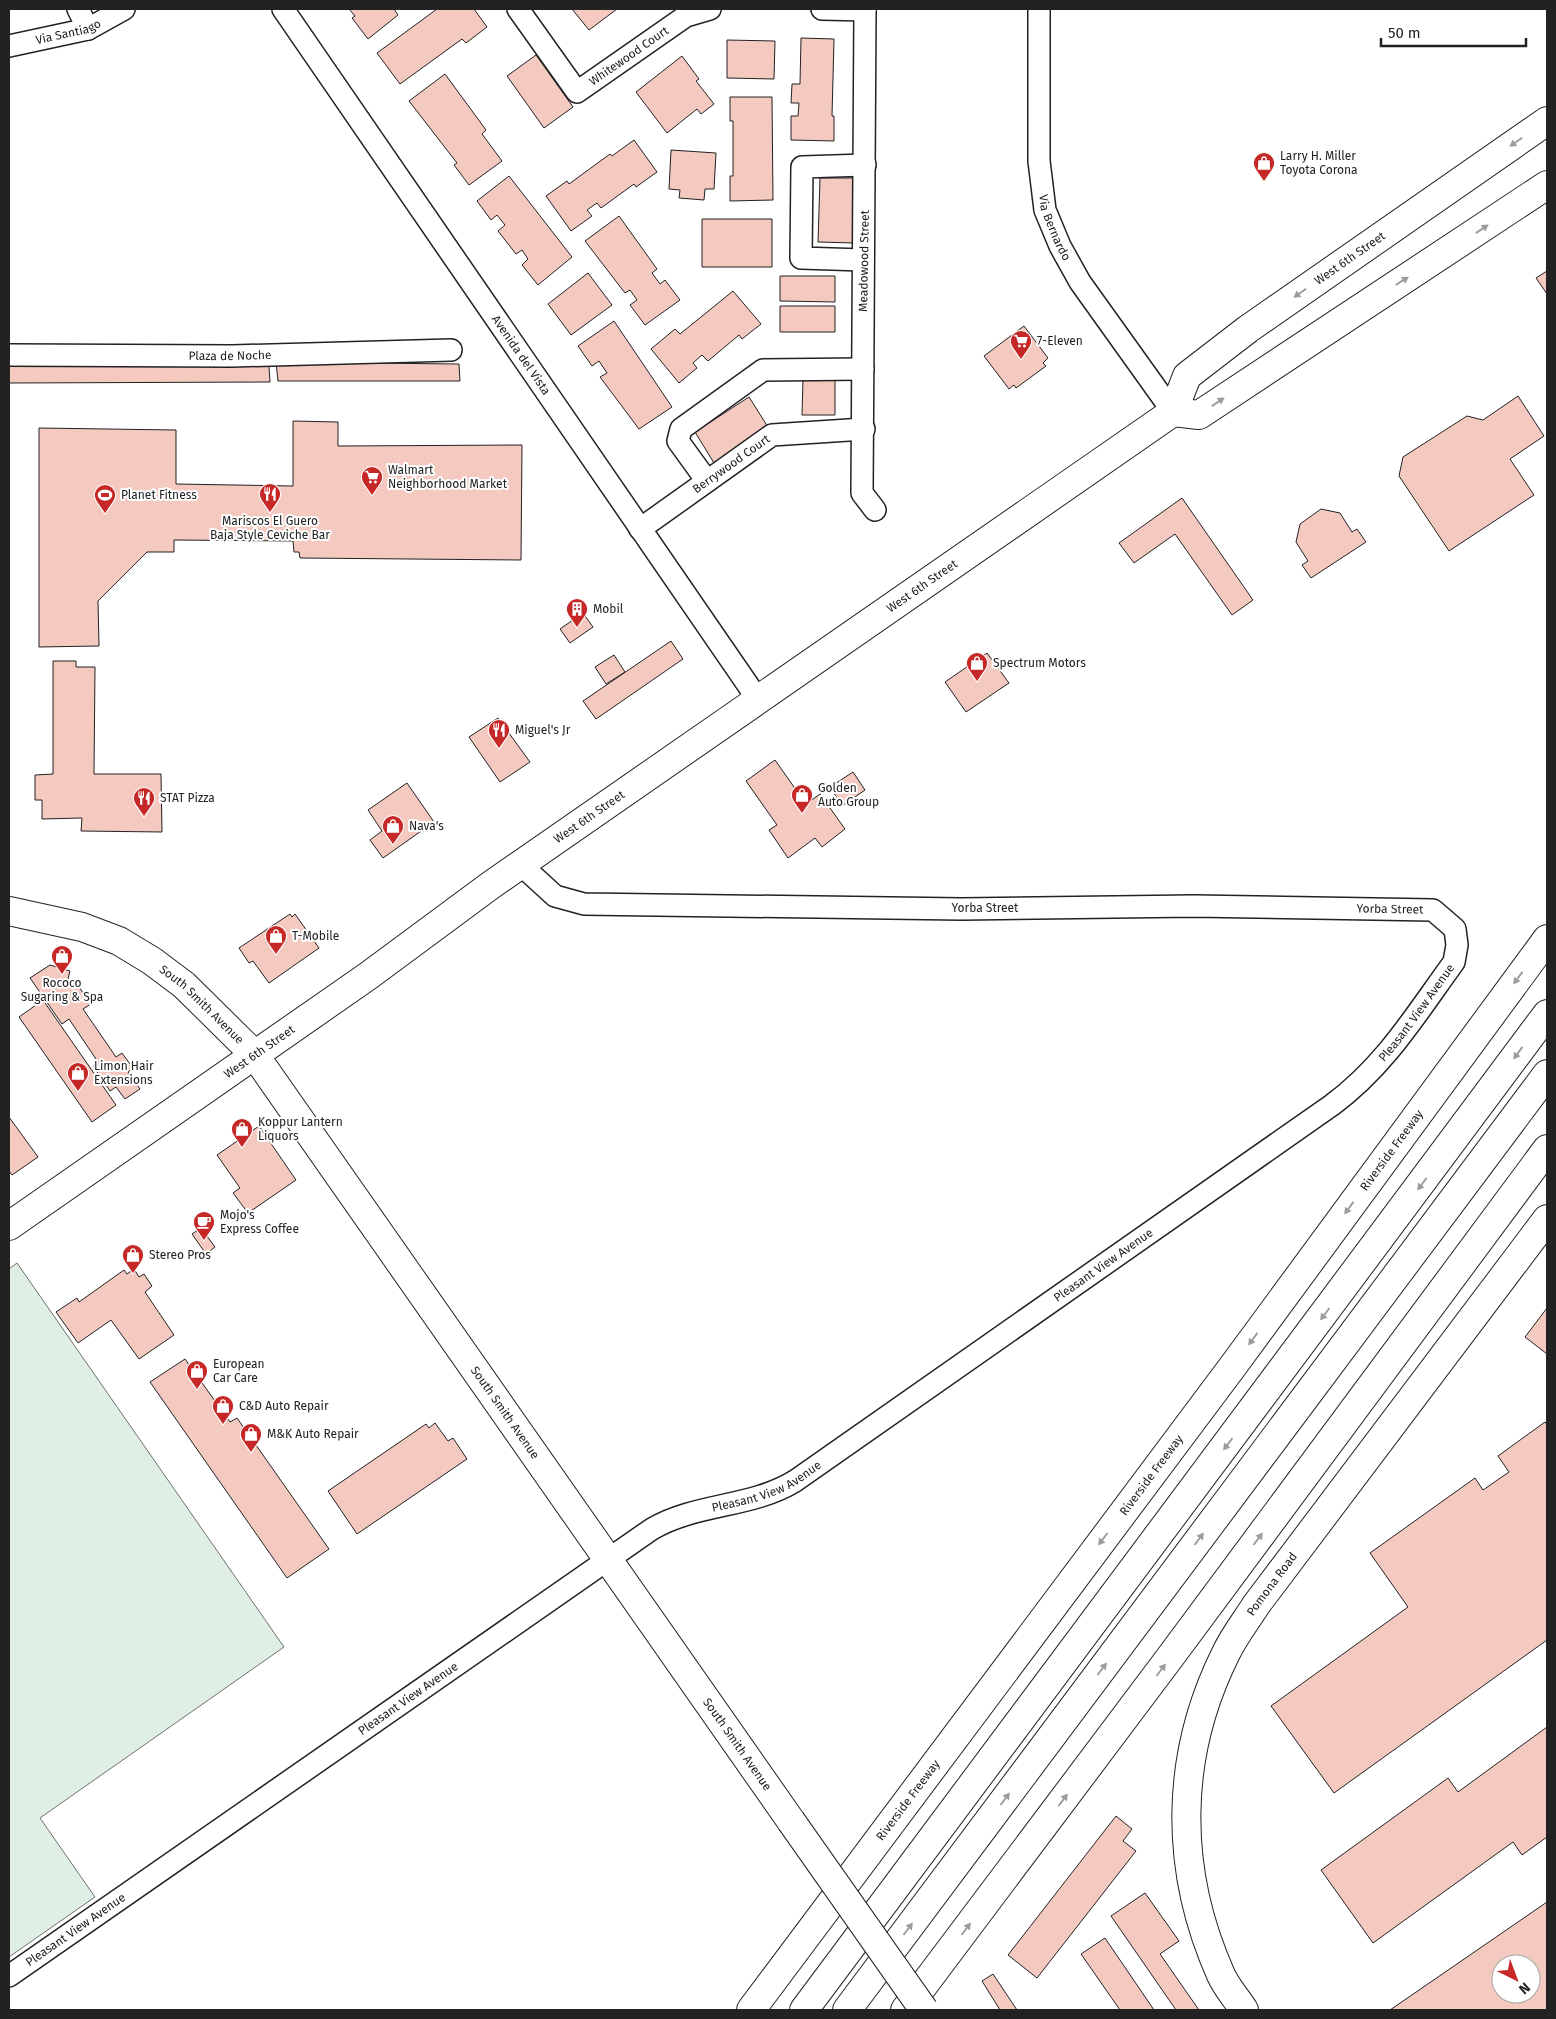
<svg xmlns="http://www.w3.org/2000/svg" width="1556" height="2019" viewBox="0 0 1556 2019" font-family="'Fira Sans',sans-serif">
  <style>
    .green { fill: #e0efe3; stroke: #6f6f6f }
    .building { fill: #f3c9c0; stroke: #222; fill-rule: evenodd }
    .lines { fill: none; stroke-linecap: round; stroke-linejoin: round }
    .minor-casing { stroke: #222; stroke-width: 24 }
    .major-casing { stroke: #222; stroke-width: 30 }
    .highway-casing { stroke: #222; stroke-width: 30 }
    .minor { stroke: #fff; stroke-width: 21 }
    .major { stroke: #fff; stroke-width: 28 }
    .highway { stroke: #fff; stroke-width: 28 }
    .major-bridge-casing { stroke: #222; stroke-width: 30; stroke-linecap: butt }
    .major-bridge { stroke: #fff; stroke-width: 28 }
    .oneway { fill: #9c9c9c }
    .labels { text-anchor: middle; stroke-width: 4; stroke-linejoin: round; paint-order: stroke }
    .street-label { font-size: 12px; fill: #222; stroke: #fff }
    .poi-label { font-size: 12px; fill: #222; stroke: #fff; text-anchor: start }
  </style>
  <rect width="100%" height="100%" fill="#fff"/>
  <!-- green -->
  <path class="green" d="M17,1263l267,384 -244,171 55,79 -86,60v-688z"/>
  <!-- building -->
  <path class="building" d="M349,9h45l4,6 -30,24 -16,-21 3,-2z
    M437,9h37l13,18 -21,16 -4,-4 -62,45 -23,-31z
    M570,9h47l-28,21 -17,-21z
    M801,38l33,1 -2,77h2v25l-43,-1v-24h7l1,-13h-8l1,-19h8z
    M727,40l48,1 -1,38 -47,-1z
    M536,55l37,52 -29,21 -37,-52z
    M682,56l17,23 -3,2 18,23 -13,10 -4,-5 -30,24 -31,-41z
    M445,74l41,56 -4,4 20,27 -33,24 -15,-20 3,-2 -48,-62z
    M730,97h42l1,103 -43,1v-25h3v-55h-3z
    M634,140l23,32 -21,15 -2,-3 -33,24 -4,-5 -10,7 5,6 -21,15 -25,-35 21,-15 2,3 41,-30 2,2z
    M671,150l45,3 -2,36h-9l-1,11 -25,-2 1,-8 -11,-1z
    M509,176l63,81 -34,28 -16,-20 6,-6 -6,-9 -6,4 -18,-23 7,-6 -8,-10 -6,5 -14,-19z
    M820,178h35l-1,65 -36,-1z
    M619,216l38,53 -5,4 8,11 5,-4 15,20 -35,25 -15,-20 7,-5 -7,-10 -5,3 -40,-52z
    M702,219h70v48h-70z
    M1547,271v23l-11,-16z
    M588,273l24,32 -41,30 -23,-31z
    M780,276h55v26l-55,-1z
    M733,291l28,33 -19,15 -3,-4 -31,26 -6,-6 -9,8 4,5 -18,15 -28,-34 24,-20 5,5z
    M780,306h55v26h-55z
    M614,321l58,86 -33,22 -39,-52 7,-4 -8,-12 -7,5 -14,-20z
    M1024,326l24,32 -5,5 3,3 -30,22 -2,-3 -5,4 -25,-33z
    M276,362l183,2 1,17h-182z
    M9,366h260l1,16 -261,1z
    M803,379h32v36h-33z
    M1518,396l26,40 -34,23 24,36 -85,56 -50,-75 4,-19 64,-41 16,4z
    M749,397l19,30 -54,36 -19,-31z
    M293,421l45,1v24l184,-1 -1,115 -221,-2 -1,-6h-5l-1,-11 -119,-1v12h-27l-49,49 1,45 -60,1v-219l137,2v54l117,2z
    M1182,498l71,102 -21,15 -57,-81 -41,29 -15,-20z
    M1321,509l19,4 12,19 5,-3 9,13 -55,36 -9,-13 6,-4 -12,-19 4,-18z
    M583,613l10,14 -23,16 -10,-14z
    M671,641l12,18 -87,60 -13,-18z
    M987,653l22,30 -43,29 -21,-30z
    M614,655l11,17 -19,12 -11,-17z
    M53,661h23v6h19l-1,107h67l1,58 -81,-1 1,-13 -40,1v-19h-7v-25l18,-1z
    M498,718l32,44 -30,20 -31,-45z
    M775,760l31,44 14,-10 25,35 -23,18 -7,-9 -27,20 -19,-28 8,-5 -31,-44z
    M853,772l12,18 -23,16 -12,-19z
    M407,783l27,39 -51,36 -13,-18 12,-9 -14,-21z
    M290,914l2,3 3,-3 24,34 -50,35 -16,-22 -4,2 -10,-15z
    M50,965l20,6 -2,8 2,4 4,-3 17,24 -8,5 33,48 6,-4 11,15 -5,4 12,17 -15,10 -9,-12 -6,4 -17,-25 5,-4 -29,-43 -7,5 -32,-46z
    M43,1000l73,105 -24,17 -73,-105z
    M9,1117l29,40 -26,18 -3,-4z
    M259,1126l37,54 -48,33 -15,-20 7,-5 -23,-33z
    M201,1228l14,19 -9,7 -14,-20z
    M134,1269l5,8 5,-3 8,12 -7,6 29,43 -35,24 -28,-39 -33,23 -22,-31 21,-14 2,4 45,-32 3,4z
    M1547,1308v46l-22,-17z
    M185,1359l45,63 7,-4 92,131 -42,29 -137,-196z
    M1545,1422l2,3v215l-213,153 -63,-87 137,-99 -38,-54 105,-75 8,12 26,-18 -11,-16z
    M435,1423l13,18 5,-3 14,21 -110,75 -29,-43 98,-67 3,4z
    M1547,1727v110l-25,18 -9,-13 -140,101 -52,-73 127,-92 10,14z
    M1116,1816l16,13 -9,12 13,10 -99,127 -29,-23z
    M1145,1893l34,48 -19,13 39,56h-23l-65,-94z
    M1547,1902v108h-157zM1501,1964h30v30h-30z
    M1105,1938l49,72h-34l-39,-56z
    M993,1974l24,36h-17l-18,-29z"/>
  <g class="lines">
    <!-- minor casing -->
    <g class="minor-casing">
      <g id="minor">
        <path d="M78,9l10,20"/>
        <path id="s1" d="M283,9l476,692"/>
        <path id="s2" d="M518,9l59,83 109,-76 24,-7"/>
        <path d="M822,9l43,1"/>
        <path d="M865,9l-3,484 13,17"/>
        <path id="s3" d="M1039,9v152l6,49 15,36 20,36 93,130"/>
        <path id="s4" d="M9,46l79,-17 36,-20"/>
        <path d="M863,260l-62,-2 1,-91 63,-2"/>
        <path id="s5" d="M9,355l223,1 219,-6"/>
        <path d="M707,481l-29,-40 3,-12 82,-59 100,-1"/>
        <path id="s6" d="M640,529l132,-94 92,-6"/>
        <path id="s7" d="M9,1976l643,-447c44,-26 99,-21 143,-48l537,-376c53,-39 84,-91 122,-143l3,-17 -2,-16 -22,-19 -239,-4 -232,3 -378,-5 -29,-8 -34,-31"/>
      </g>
    </g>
    <!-- major casing -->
    <g class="major-casing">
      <g id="major">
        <path d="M1173,412l26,3 348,-230"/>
        <path id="s8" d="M9,911l73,16 37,14 33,20 32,24 70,69 537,767"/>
        <path id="s9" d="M9,1226l359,-250 123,-91 682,-473 14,-36 61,-47 299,-208"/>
        <path id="s10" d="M1244,2010c-7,-11 -17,-22 -23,-35 -47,-105 -47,-218 5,-322 8,-17 20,-32 30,-48l291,-386"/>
      </g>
    </g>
    <!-- highway casing -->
    <g class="highway-casing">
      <g id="highway">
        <path id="s11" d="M751,2010l482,-644 314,-427"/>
        <path d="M804,2010l743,-996"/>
        <path d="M847,2010l700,-936"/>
        <path d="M905,2010l266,-354 376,-507"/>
      </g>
    </g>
    <!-- minor -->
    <use href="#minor" class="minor"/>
    <!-- major -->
    <use href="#major" class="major"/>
    <!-- highway -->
    <use href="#highway" class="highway"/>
    <!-- major-bridge casing -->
    <g class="major-bridge-casing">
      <path id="major-bridge" d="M791,1821l133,189"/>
    </g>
    <!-- major-bridge -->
    <use href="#major-bridge" class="major-bridge"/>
  </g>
  <!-- one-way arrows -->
  <defs><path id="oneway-solid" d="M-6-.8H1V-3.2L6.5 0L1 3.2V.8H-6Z" transform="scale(1.25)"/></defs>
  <g class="oneway">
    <use href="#oneway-solid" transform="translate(1516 142) rotate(145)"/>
    <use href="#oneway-solid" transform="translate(1482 229) rotate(-34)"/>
    <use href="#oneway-solid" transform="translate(1402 281) rotate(-32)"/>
    <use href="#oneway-solid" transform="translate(1300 293) rotate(145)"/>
    <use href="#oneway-solid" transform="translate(1218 402) rotate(-34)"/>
    <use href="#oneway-solid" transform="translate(1518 978) rotate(126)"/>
    <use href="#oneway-solid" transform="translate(1518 1053) rotate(126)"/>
    <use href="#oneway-solid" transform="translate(1422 1184) rotate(127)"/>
    <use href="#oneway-solid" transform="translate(1349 1208) rotate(126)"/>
    <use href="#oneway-solid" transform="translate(1325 1314) rotate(127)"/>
    <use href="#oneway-solid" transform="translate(1253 1339) rotate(126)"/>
    <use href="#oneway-solid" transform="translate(1228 1444) rotate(127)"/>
    <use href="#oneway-solid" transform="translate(1103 1539) rotate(127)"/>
    <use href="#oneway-solid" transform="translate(1199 1539) rotate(-53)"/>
    <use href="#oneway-solid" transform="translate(1258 1539) rotate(-53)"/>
    <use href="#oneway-solid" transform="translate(1102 1669) rotate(-53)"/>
    <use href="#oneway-solid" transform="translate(1161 1670) rotate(-53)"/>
    <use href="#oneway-solid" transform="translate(1005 1799) rotate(-53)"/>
    <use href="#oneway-solid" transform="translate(1063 1800) rotate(-53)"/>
    <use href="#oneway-solid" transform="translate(908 1929) rotate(-53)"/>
    <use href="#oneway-solid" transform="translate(966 1929) rotate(-53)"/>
  </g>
  <!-- icons -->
  <defs>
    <g id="shop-pin" transform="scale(1.125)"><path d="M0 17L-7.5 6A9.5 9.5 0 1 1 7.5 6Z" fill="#c62828" stroke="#fff"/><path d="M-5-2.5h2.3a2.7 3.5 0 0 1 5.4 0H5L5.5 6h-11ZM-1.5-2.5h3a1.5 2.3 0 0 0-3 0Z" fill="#fff"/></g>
    <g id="supermarket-pin" transform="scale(1.125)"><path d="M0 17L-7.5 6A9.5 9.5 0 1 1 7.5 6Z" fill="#c62828" stroke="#fff"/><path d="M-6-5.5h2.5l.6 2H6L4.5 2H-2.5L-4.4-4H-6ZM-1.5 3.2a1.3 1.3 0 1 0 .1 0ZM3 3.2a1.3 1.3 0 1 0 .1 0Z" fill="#fff"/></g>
    <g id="restaurant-pin" transform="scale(1.125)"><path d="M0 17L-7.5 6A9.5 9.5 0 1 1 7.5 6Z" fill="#c62828" stroke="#fff"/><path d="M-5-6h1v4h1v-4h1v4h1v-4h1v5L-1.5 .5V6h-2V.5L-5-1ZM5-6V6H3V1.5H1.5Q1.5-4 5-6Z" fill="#fff"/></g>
    <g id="stadium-pin" transform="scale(1.125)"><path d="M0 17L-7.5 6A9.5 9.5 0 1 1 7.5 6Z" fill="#c62828" stroke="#fff"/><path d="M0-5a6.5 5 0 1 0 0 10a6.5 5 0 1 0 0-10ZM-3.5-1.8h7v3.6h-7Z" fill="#fff"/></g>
    <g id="building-pin" transform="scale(1.125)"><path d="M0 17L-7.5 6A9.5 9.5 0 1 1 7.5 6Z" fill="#c62828" stroke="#fff"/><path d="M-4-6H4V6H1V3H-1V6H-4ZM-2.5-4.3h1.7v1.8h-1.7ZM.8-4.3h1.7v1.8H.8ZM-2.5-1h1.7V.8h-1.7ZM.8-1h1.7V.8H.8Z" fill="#fff"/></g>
    <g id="cafe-pin" transform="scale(1.125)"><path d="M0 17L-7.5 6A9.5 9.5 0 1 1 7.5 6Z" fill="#c62828" stroke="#fff"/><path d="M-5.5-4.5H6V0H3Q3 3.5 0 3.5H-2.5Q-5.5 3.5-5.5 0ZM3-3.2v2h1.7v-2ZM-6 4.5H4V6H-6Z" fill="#fff"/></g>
  </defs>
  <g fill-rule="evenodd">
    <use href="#shop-pin" x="1264" y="163"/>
    <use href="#supermarket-pin" x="1021" y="341"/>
    <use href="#supermarket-pin" x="372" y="477"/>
    <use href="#restaurant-pin" x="270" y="494"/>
    <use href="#stadium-pin" x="105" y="495"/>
    <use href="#building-pin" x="577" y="609"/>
    <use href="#shop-pin" x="977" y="663"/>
    <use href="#restaurant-pin" x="499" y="730"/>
    <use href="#shop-pin" x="802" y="795"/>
    <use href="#restaurant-pin" x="144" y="798"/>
    <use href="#shop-pin" x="393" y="826"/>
    <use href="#shop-pin" x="276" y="936"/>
    <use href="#shop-pin" x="62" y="956"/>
    <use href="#shop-pin" x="78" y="1073"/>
    <use href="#shop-pin" x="242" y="1129"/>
    <use href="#cafe-pin" x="204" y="1222"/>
    <use href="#shop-pin" x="133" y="1255"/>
    <use href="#shop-pin" x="197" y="1371"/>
    <use href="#shop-pin" x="223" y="1406"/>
    <use href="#shop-pin" x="251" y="1434"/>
  </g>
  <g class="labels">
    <!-- street labels -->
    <g class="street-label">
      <text dy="4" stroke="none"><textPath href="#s4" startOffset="61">Via Santiago</textPath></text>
      <text dy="4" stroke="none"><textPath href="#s2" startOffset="165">Whitewood Court</textPath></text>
      <text dy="4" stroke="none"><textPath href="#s3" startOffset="221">Via Bernardo</textPath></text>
      <text dy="4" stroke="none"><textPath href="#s9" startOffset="1660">West 6th Street</textPath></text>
      <text transform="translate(864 261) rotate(-89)" y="4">Meadowood Street</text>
      <text dy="4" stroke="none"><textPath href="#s5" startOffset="221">Plaza de Noche</textPath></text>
      <text dy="4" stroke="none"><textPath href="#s1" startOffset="420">Avenida del Vista</textPath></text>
      <text dy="4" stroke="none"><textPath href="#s6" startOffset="112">Berrywood Court</textPath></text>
      <text dy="4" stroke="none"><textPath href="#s9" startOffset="1115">West 6th Street</textPath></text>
      <text dy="4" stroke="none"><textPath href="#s9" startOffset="710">West 6th Street</textPath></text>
      <text x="985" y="912">Yorba Street</text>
      <text transform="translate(1390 909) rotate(1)" y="4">Yorba Street</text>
      <text dy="4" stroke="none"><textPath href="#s8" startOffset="219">South Smith Avenue</textPath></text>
      <text dy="4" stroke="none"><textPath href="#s7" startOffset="1716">Pleasant View Avenue</textPath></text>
      <text dy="4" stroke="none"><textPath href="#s9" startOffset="305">West 6th Street</textPath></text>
      <text dy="4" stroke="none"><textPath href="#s11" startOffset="1072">Riverside Freeway</textPath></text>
      <text dy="4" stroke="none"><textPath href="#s7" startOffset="1311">Pleasant View Avenue</textPath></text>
      <text dy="4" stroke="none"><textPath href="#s8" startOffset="729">South Smith Avenue</textPath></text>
      <text dy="4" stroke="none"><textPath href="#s11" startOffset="668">Riverside Freeway</textPath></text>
      <text dy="4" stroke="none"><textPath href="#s7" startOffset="906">Pleasant View Avenue</textPath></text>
      <text dy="4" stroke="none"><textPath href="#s10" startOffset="458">Pomona Road</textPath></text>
      <text dy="4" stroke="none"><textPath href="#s7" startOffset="486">Pleasant View Avenue</textPath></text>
      <text dy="4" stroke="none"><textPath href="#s8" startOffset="1134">South Smith Avenue</textPath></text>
      <text dy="4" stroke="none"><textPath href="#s11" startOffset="262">Riverside Freeway</textPath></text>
      <text dy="4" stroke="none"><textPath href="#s7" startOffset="81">Pleasant View Avenue</textPath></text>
    </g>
    <!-- poi labels -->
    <g class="poi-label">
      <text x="1280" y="160">Larry H. Miller<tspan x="1280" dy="14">Toyota Corona</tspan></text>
      <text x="1037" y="345">7-Eleven</text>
      <text x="388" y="474">Walmart<tspan x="388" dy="14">Neighborhood Market</tspan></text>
      <text x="121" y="499">Planet Fitness</text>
      <text x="270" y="525" text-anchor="middle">Mariscos El Guero<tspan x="270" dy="14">Baja Style Ceviche Bar</tspan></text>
      <text x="593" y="613">Mobil</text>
      <text x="993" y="667">Spectrum Motors</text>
      <text x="515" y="734">Miguel's Jr</text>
      <text x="818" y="792">Golden<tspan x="818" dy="14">Auto Group</tspan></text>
      <text x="160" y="802">STAT Pizza</text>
      <text x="409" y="830">Nava's</text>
      <text x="292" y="940">T-Mobile</text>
      <text x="62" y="987" text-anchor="middle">Rococo<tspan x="62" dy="14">Sugaring &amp; Spa</tspan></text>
      <text x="94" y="1070">Limon Hair<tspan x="94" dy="14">Extensions</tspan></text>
      <text x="258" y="1126">Koppur Lantern<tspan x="258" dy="14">Liquors</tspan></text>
      <text x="220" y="1219">Mojo's<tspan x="220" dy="14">Express Coffee</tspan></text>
      <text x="149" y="1259">Stereo Pros</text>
      <text x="213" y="1368">European<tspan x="213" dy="14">Car Care</tspan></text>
      <text x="239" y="1410">C&amp;D Auto Repair</text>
      <text x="267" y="1438">M&amp;K Auto Repair</text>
    </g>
  </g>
  <!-- border -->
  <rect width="1556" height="2019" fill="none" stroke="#222222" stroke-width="20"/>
  <!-- north arrow -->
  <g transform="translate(1516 1979) rotate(138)"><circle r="24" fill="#ffffff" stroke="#a7a7a7"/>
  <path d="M0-4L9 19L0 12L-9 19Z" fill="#c62828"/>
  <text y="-8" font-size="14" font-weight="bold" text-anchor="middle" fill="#222222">N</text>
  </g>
  <!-- scale -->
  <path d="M1381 38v8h145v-8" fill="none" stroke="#222222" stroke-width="2.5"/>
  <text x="1388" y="38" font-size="15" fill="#222222" stroke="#ffffff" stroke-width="4" paint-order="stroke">50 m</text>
</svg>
